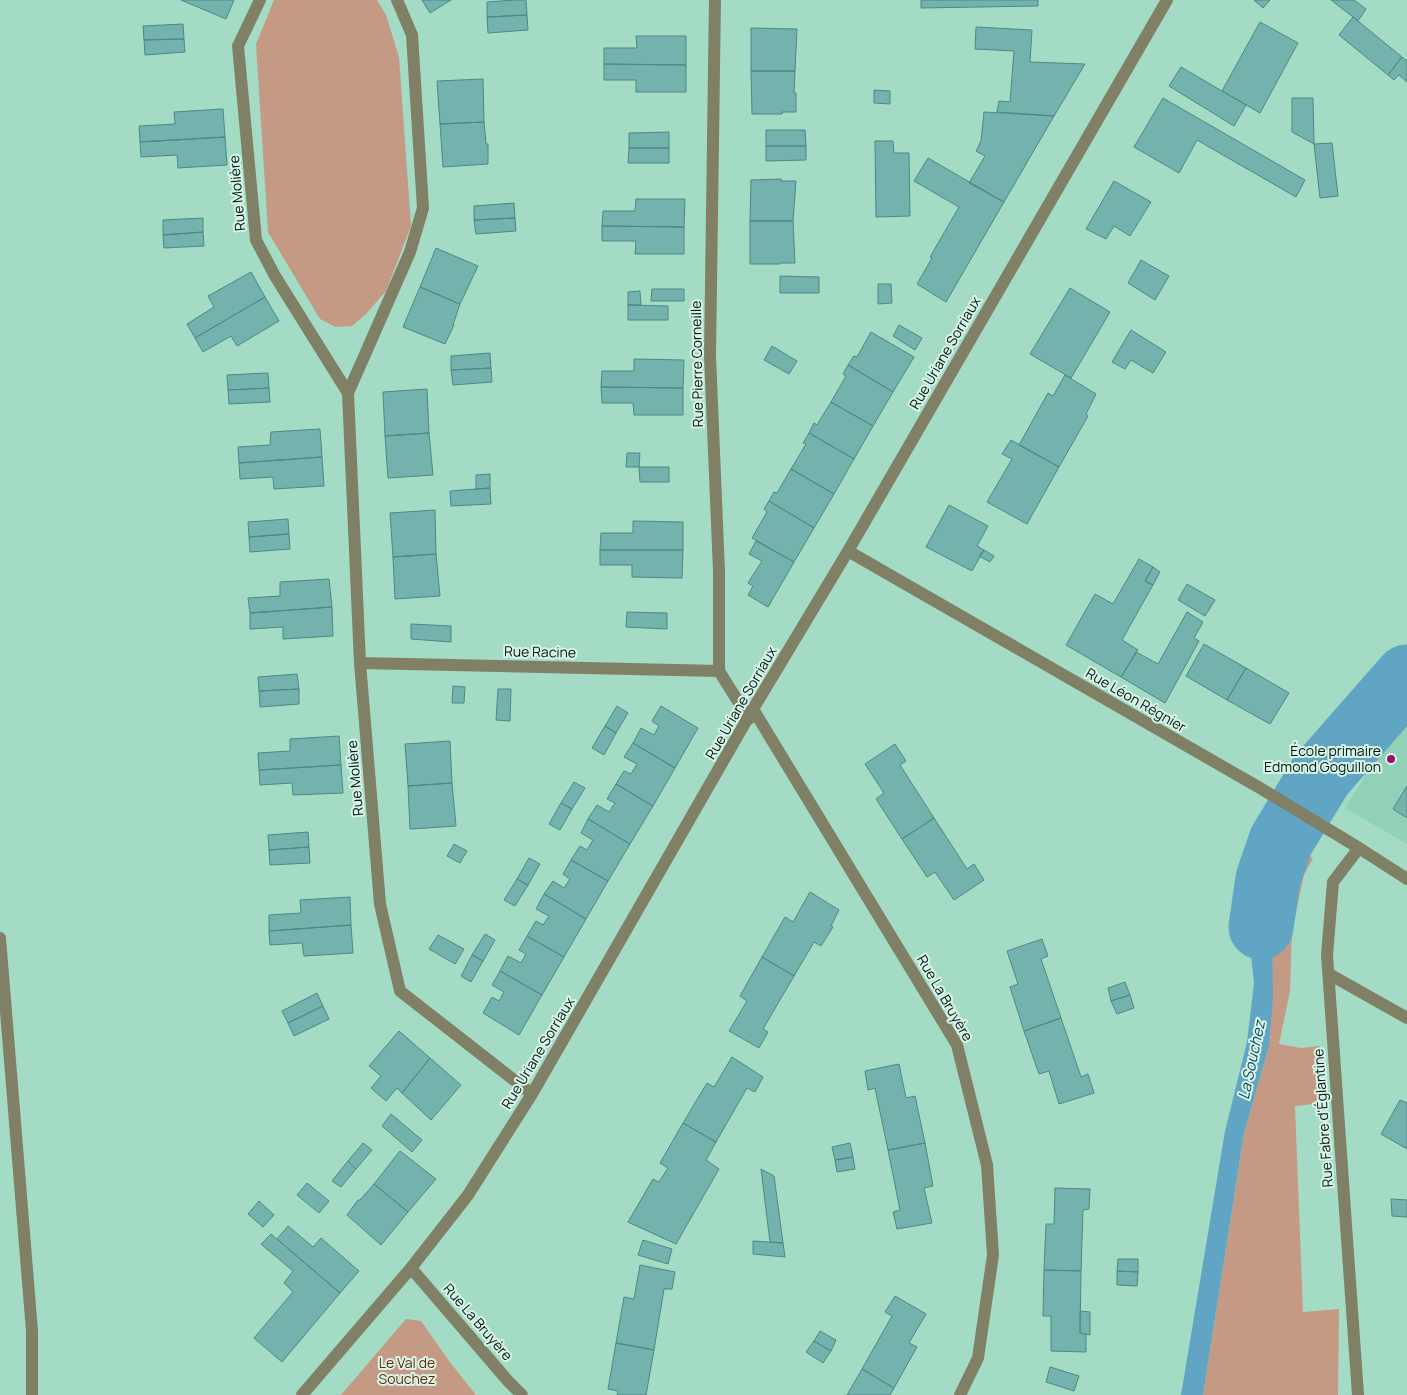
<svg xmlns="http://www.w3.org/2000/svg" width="1407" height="1395" viewBox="0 0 1407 1395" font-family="Manrope,sans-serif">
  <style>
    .built { fill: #90d1b8 }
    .green { fill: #c49a84 }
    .water { fill: #60a6c4 }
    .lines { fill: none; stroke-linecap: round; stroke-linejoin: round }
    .river { stroke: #60a6c4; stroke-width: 65 }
    .building { fill: #74b3ad; stroke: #4b8984 }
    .minor { stroke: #7f8066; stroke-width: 12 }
    .poi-dot { fill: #971066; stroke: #d9f5e9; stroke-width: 2 }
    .labels { text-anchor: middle; stroke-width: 4; stroke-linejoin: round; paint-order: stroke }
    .street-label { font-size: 14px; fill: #01150e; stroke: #d9f5e9 }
    .poi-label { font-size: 14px; fill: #01150e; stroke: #d9f5e9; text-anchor: end }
    .park-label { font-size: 14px; fill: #612b07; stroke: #d9f5e9 }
    .water-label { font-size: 15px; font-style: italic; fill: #07455b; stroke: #d9f5e9 }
  </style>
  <rect width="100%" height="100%" fill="#a3dbc5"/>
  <!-- built -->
  <path class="built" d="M1407,711v133l-62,-36z"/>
  <!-- green -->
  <path class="green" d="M274,0h103l9,15 13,42 12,169 -25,65 -21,24 -13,11 -16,1 -16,-8 -52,-87 -12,-188z
    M1295,849l18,9 -9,17 -12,55 -2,61 -11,53 22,4 19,-2 5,57 -30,3 8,206 36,-3 -1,86h-135l41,-262 25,-87 4,-150 7,-22z
    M406,1319l15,2 28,40 27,34h-135z"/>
  <!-- water -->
  <path class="water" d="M1271,835l24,14 -15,25 -7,22 -1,45 1,56 -4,49 -25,87 -41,262h-22l44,-264 22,-89 7,-59 -7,-64 10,-54z"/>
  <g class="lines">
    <!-- river -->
    <path class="river" d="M1261,927l7,-48 13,-38 40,-66 86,-98"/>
  </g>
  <!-- building -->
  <path class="building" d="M181,0h53l-8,19z
    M422,0h29l-21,13z
    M515,0h11l1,15 -40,2v-15z
    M921,0h117v6l-117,2z
    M1254,0h16l-7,8z
    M1331,0h23l12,9 -8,12z
    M527,15l1,15 -40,3 -1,-16z
    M1353,17l49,40 -14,18 -49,-40z
    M1260,22l38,21 -38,70 -38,-22z
    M183,24l1,15 -40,1 -1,-14z
    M976,27l56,3 -2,32 55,2 -31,52 -57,-4 2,-11 11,1 4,-51 -39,-2z
    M751,28l46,1 -2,42h-44z
    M636,36h50v29l-82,-1v-16h33z
    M184,39l1,13 -40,3 -1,-15z
    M1402,57l5,4v21l-8,-7 -5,5 -6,-5z
    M604,64l82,1v27h-50v-12h-32z
    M1181,67l65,38 -12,21 -65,-40z
    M751,71h44l-1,22h2v19h-14v2h-30z
    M483,79l1,43 -44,2 -3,-43z
    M874,90l16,1v13l-16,-1z
    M1163,98l142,82 -9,17 -99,-57 -18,33 -45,-26z
    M1292,98h21l1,46 -22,-12z
    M223,109l2,28 -85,5 -1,-16 36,-2 -1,-12z
    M984,112l70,4 -50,86 -35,-19 16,-27 -9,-5 5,-10z
    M484,122l2,22h2v20l-45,3 -3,-43z
    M766,130h39l1,16h-40z
    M669,132v16h-40v-15z
    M225,137l2,28 -49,3 -1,-13 -36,2 -1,-15z
    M875,141h18l1,12h15l1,63 -34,1z
    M1332,143l6,53 -18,2 -6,-54z
    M766,146h40v14l-40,1z
    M629,148h40v15h-41z
    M928,158l76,44 -58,100 -29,-18 15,-26 -2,-1 29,-50 -45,-26z
    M781,179v2h15l-3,40h-43l1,-41z
    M1114,181l37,21 -21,34 -16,-10 -8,13 -20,-10z
    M636,199h49l-1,28 -82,-1 1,-15h32z
    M514,203l1,15 -41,2v-14z
    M203,218v14l-40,3v-15z
    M515,218l1,13 -40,3 -2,-14z
    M750,221h43l2,42h-14l-1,1h-30z
    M602,226l82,1v27h-49l1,-13h-34z
    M203,232l1,14 -40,2 -1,-13z
    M436,248l42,18 -18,38 -40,-17z
    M1141,260l28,16 -14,24 -27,-17z
    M251,272l14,25 -70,41 -8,-14 27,-17 -6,-11z
    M780,276l39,1v16h-39z
    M878,284h13l1,19 -14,1z
    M420,287l40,17 -7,21h1l-9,19 -42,-17z
    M1070,288l40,24 -39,66 -41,-24z
    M652,289h32v12h-33z
    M640,291l1,14h-13v-13z
    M265,297l14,24 -42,25 -6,-10 -28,16 -8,-14z
    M628,305l40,1v14h-40z
    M899,325l23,13 -7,12 -22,-14z
    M1131,330l35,22 -13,21 -22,-13 -6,9 -13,-7z
    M871,332l43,25 -21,35 -45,-27 6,-9 3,1z
    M772,346l25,15 -8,13 -25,-14z
    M490,353l1,15 -40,2v-14z
    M634,359l50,1 -1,28 -82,-1 1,-16h32z
    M848,365l45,27 -20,34 -42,-24 15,-26 -3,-2z
    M491,368l1,14 -39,3 -2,-15z
    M268,373l1,15 -41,2 -1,-15z
    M1065,375l31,19 -10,20 2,2 -29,51 -40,-22 29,-52 5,3z
    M601,387l82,1v27h-49l-1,-12h-31z
    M269,388l1,14 -41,2 -1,-14z
    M427,389l2,44 -44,3 -2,-44z
    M831,402l42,24 -19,33 -45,-26 5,-10 3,2z
    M320,429l2,28 -83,6 -1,-16 32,-2 1,-13z
    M429,433l4,42 -45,3 -3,-42z
    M809,433l45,26 -20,35 -43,-25 15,-25 -3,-1z
    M1011,440l48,27 -32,57 -40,-22 25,-43 -10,-5z
    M627,453h13l-1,14h-13z
    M322,457l2,29 -50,3 -1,-12 -33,2 -1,-16z
    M639,467h30v15h-29z
    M791,469l43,25 -20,34 -45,-27 5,-9 3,1z
    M490,474v14l-14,1v-14z
    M490,488l1,16 -40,2 -1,-15z
    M769,501l45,27 -20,34 -42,-24 15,-26 -3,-3z
    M949,505l39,21 -11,20 7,4 -12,21 -46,-24z
    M435,510l1,44 -43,3 -3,-44z
    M288,519l1,15 -40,3 -1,-15z
    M633,521l50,1v28h-83l1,-17h32z
    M289,534l1,15 -40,3 -1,-15z
    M756,541l38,21 -26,45 -20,-12 5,-9 -5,-3 14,-22 -13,-7z
    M600,550h83l-1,28 -50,-1v-12h-32z
    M984,550l10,6 -4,6 -11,-6z
    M436,554l4,42 -45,3 -2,-42z
    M1139,559l14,8 -8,14 8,4 -31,55 16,10 -17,27 -55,-32 29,-51 18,10z
    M1153,567l7,5 -7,13 -8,-4z
    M329,579l3,28 -82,6 -2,-15 32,-2v-14z
    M1187,584l28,16 -10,16 -27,-16z
    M332,607l1,29 -50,3v-12l-33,2v-16z
    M627,612l40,1v16l-41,-2z
    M1187,612l16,10 -9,16 5,3 -34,62 -44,-26 15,-25 22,12z
    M411,624l40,2v16l-40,-3z
    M1204,644l42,24 -19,32 -41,-24z
    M1246,668l43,25 -19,31 -43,-24z
    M297,674l2,15 -40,2 -1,-14z
    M453,686l12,1 -1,16h-12z
    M299,689v15l-39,3 -1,-16z
    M498,689h13l-1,32 -14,-1z
    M617,706l11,7 -12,20 -11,-7z
    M661,706l37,22 -23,40 -42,-25 8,-15 13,7 5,-9 -7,-5z
    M605,726l11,7 -12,22 -12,-7z
    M339,736l2,29 -82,5 -1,-17 32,-2v-12z
    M450,741l2,42 -44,3 -3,-42z
    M633,743l42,25 -22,38 -37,-22 8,-13 7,3 6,-10 -13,-7z
    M895,744l11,17 -6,4 34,53 -32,21 -26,-40 8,-6 -19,-29z
    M341,765l2,28 -50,2 -1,-12 -32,2 -1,-15z
    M574,782l11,6 -13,21 -11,-6z
    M452,783l4,43 -46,3 -2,-43z
    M616,784l37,22 -23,38 -42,-25 9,-14 12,7 6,-9 -8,-4z
    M1407,786v32l-14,-9z
    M561,803l11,6 -12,21 -11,-6z
    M934,818l33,51 7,-5 10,16 -30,20 -19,-28 -8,5 -25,-38z
    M588,819l42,25 -22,37 -37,-21 9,-14 7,4 6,-10 -12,-7z
    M308,832l1,15 -40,3 -1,-15z
    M454,844l13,7 -7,12 -13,-7z
    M309,847l1,16 -40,2 -1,-15z
    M529,858l11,6 -12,21 -11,-6z
    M571,860l37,21 -22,38 -42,-25 9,-13 11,7 6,-9 -7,-5z
    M517,879l11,6 -13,21 -11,-6z
    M810,892l29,18 -8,16 2,1 -12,19 -7,-4 -20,34 -32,-19 23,-40 8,5z
    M544,894l42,25 -22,38 -37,-21 9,-15 7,4 6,-9 -13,-7z
    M350,897l1,28 -82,6v-16l32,-2 -1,-13z
    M351,925l2,28 -49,3 -2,-13 -32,2 -1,-14z
    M485,934l10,6 -12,21 -11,-6z
    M438,935l26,14 -9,15 -26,-15z
    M527,936l37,21 -22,38 -42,-24 8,-15 13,7 5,-9 -7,-4z
    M1042,939l6,17 -7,3 20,59 -37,13 -14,-44 8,-3 -11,-33z
    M472,955l11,6 -12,21 -10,-6z
    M762,957l32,19 -31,53 5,3 -9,16 -30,-17 18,-30 -7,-5z
    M500,971l42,24 -23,40 -36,-22 9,-16 7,4 5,-9 -12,-7z
    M1125,982l5,13 -19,6 -3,-13z
    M317,993l6,13 -35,17 -6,-12z
    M1130,995l4,13 -17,6 -6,-13z
    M323,1006l6,13 -35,17 -6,-13z
    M1061,1018l20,59 7,-3 6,19 -35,11 -10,-33 -10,3 -15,-43z
    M399,1031l31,27 -28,35 -5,-5 -11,13 -15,-13 10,-12 -12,-10z
    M732,1057l31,20 -8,15 -8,-4 -31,54 -33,-19 24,-40 7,4z
    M430,1058l31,27 -30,35 -29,-27z
    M899,1064l7,34 9,-2 10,47 -37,7 -13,-62 -7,2 -3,-19z
    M1400,1100l7,3v46l-26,-15z
    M391,1114l31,26 -10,12 -30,-26z
    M683,1123l33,19 -10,18 13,9 -43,75 -48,-22 25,-43 6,3 9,-14 -8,-5z
    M363,1143l9,7 -16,19 -8,-8z
    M850,1143l3,14 -18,3 -3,-13z
    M925,1143l8,43 -9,2 8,35 -35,6 -4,-17 7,-2 -12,-60z
    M400,1151l36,28 -28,33 -34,-28z
    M853,1157l2,12 -18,3 -2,-12z
    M348,1161l8,8 -15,18 -9,-6z
    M761,1169l13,7 9,67 -13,-1z
    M307,1183l22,18 -10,12 -22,-18z
    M374,1184l34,28 -27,33 -34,-30 11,-15h2z
    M1055,1188l35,1 -1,20 -6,1 -2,61 -37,-1 2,-46h8z
    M1391,1199l16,1v17l-15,-1z
    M259,1201l15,14 -11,12 -15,-13z
    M288,1226l25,21 8,-9 38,33 -19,22 -63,-54z
    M271,1234l69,59 -58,69 -28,-24 39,-46 -9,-9 9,-12 -32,-27z
    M643,1240l29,9 -4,15 -30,-9z
    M753,1241l30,2 2,14 -32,-3z
    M1118,1259h20v13l-21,-1z
    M640,1265l35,7 -3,17h-8l-10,61 -38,-7 8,-46 10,2z
    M1044,1270l37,1 -1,62 6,1v18l-35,-1v-35h-8z
    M1117,1271l21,1 -1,14 -20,-1z
    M895,1296l31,18 -17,29 8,4 -23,41 -32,-19 30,-53 -7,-4z
    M1080,1311l10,1v23l-10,-2z
    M820,1331l16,9 -5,11 -17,-10z
    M814,1341l17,10 -8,12 -17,-11z
    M616,1343l38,7 -8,45h-29l1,-4 -10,-2z
    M1050,1367l29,9 -5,15 -28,-9z
    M862,1369l32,19 -4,7h-43z"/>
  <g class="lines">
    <!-- minor -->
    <path class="minor" d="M260,0l-22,46 18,194 19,36 73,117
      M397,0l15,35 11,173 -13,44 -62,141 12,270 20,241 20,87 132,103
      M715,0l-5,356 9,215v100l30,48
      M848,551l412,237 99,60 48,31
      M360,663l359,8
      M753,709l204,336 30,120 6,90 -15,103 -18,37
      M0,938l32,393v64
      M1329,974l78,44
      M411,1268l97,113 14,14
      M302,1395l109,-127 57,-73 64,-101 221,-385 95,-158 319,-551
      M1358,1395l-31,-440 6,-73 26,-34"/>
  </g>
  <!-- markers -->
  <circle class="poi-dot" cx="1391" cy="759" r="5"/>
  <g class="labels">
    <!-- street labels -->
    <g class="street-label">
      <text transform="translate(237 193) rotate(-95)" y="5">Rue Molière</text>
      <text transform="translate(945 353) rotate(-60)" y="5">Rue Uriane Sorriaux</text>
      <text transform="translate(697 364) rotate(-91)" y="5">Rue Pierre Corneille</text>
      <text transform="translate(540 652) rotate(1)" y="5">Rue Racine</text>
      <text transform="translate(1136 700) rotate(30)" y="5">Rue Léon Régnier</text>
      <text transform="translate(741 703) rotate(-60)" y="5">Rue Uriane Sorriaux</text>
      <text transform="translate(355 778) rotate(-95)" y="5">Rue Molière</text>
      <text transform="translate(945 998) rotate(60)" y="5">Rue La Bruyère</text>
      <text transform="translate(538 1053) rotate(-59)" y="5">Rue Uriane Sorriaux</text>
      <text transform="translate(1323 1118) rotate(-94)" y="5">Rue Fabre d'Églantine</text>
      <text transform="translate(478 1322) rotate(49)" y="5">Rue La Bruyère</text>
    </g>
    <!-- poi labels -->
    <g class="poi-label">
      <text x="1381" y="756">École primaire<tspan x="1381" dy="16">Edmond Goguillon</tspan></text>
    </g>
    <!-- park labels -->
    <g class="park-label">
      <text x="407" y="1368">Le Val de<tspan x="407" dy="16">Souchez</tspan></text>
    </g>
    <!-- water labels -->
    <g class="water-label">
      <text transform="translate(1252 1060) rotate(-78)" y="5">La Souchez</text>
    </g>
  </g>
</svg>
